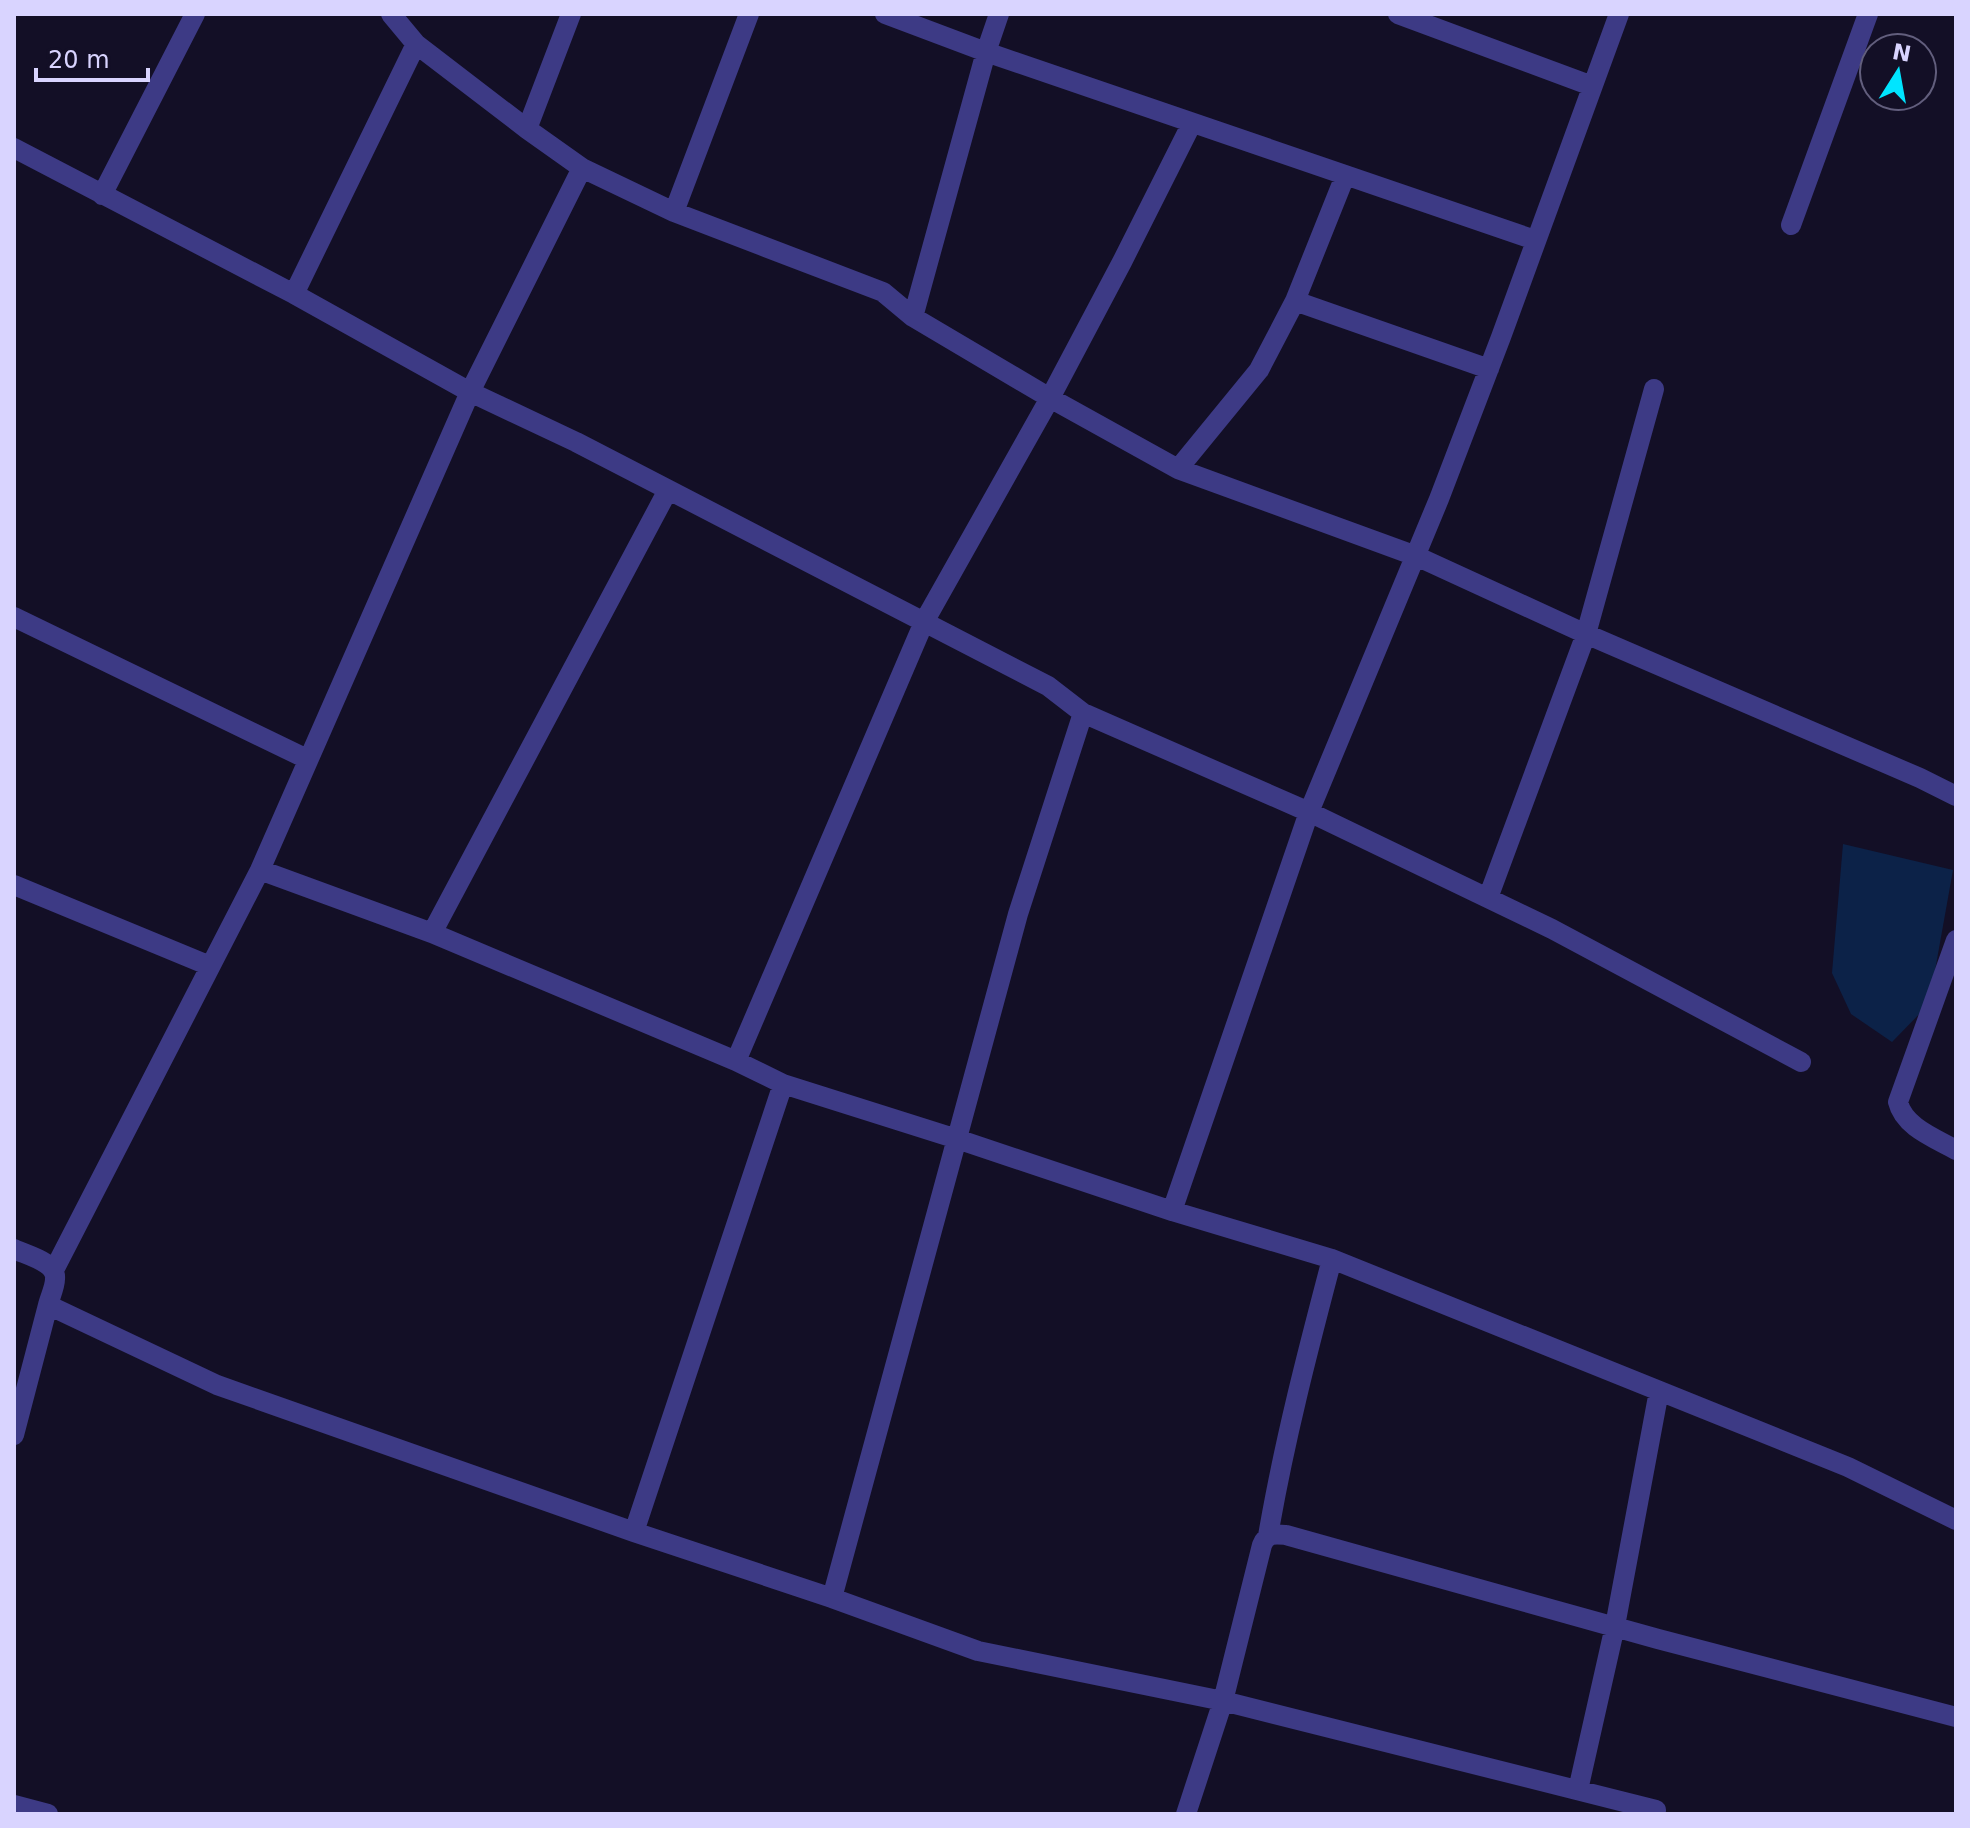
<svg xmlns="http://www.w3.org/2000/svg" width="1970" height="1828" viewBox="0 0 1970 1828" font-family="'DejaVu Sans',sans-serif">
  <style>
    .water { fill: #0c2248 }
    .lines { fill: none; stroke-linecap: round; stroke-linejoin: round }
    .minor { stroke: #3d3a85; stroke-width: 20 }
  </style>
  <rect width="100%" height="100%" fill="#130f26"/>
  <!-- water -->
  <path class="water" d="M1843,844l110,26 -24,134 -37,38 -41,-28 -19,-41z"/>
  <g class="lines">
    <!-- minor -->
    <path class="minor" d="M885,14l101,38 549,188
      M1398,14l194,72
      M527,129l44,-115
      M14,148l280,146 176,98 106,50 472,244 35,27 226,99 243,117 249,133
      M582,168l92,44 209,80 30,25 137,81 128,71 238,87 170,78 334,144 36,18
      M102,195l93,-181
      M674,212l75,-198
      M1791,225l77,-211
      M294,294l122,-250
      M1295,301l194,68
      M913,317l73,-265 13,-38
      M1178,469l81,-99 36,-69 50,-125
      M14,617l293,142
      M260,870l172,63 304,128 47,23 174,55 215,72 160,48 516,208 108,53
      M14,885l196,81
      M1488,898l98,-264 68,-245
      M432,933l236,-443
      M1956,940l-58,162c6,25 37,36 58,48
      M736,1061l188,-439 126,-224 72,-136 70,-139
      M1172,1211l137,-399 130,-313 62,-162 118,-323
      M14,1249c12,6 43,13 41,30 0,8 -5,18 -7,26l169,80 417,147 198,66 146,53 245,50 39,-156c5,-12 12,-11 24,-10l372,104 298,78
      M54,1270l206,-400 210,-478 112,-224 -55,-39 -111,-85 -25,-30
      M14,1435l34,-130
      M634,1532l149,-448
      M1268,1536c16,-94 40,-186 64,-277
      M832,1598l186,-684 65,-201
      M1578,1790l37,-164 44,-235
      M14,1805l34,9
      M1186,1814l37,-113 433,109 -1,4"/>
  </g>
  <!-- border -->
  <rect width="1970" height="1828" fill="none" stroke="#d9d4ff" stroke-width="32"/>
  <!-- north arrow -->
  <g transform="translate(1898 72) rotate(11)"><circle r="38" fill="#130f26" stroke="#625e7d" stroke-width="2"/>
  <path d="M0-6L14 30L0 20L-14 30Z" fill="#00e5ff"/>
  <text y="-12" font-size="22" font-weight="bold" text-anchor="middle" fill="#d9d4ff">N</text>
  </g>
  <!-- scale -->
  <path d="M36 68v12h112v-12" fill="none" stroke="#d9d4ff" stroke-width="4"/>
  <text x="48" y="68" font-size="24" fill="#d9d4ff" stroke="#130f26" stroke-width="6" paint-order="stroke">20 m</text>
</svg>
